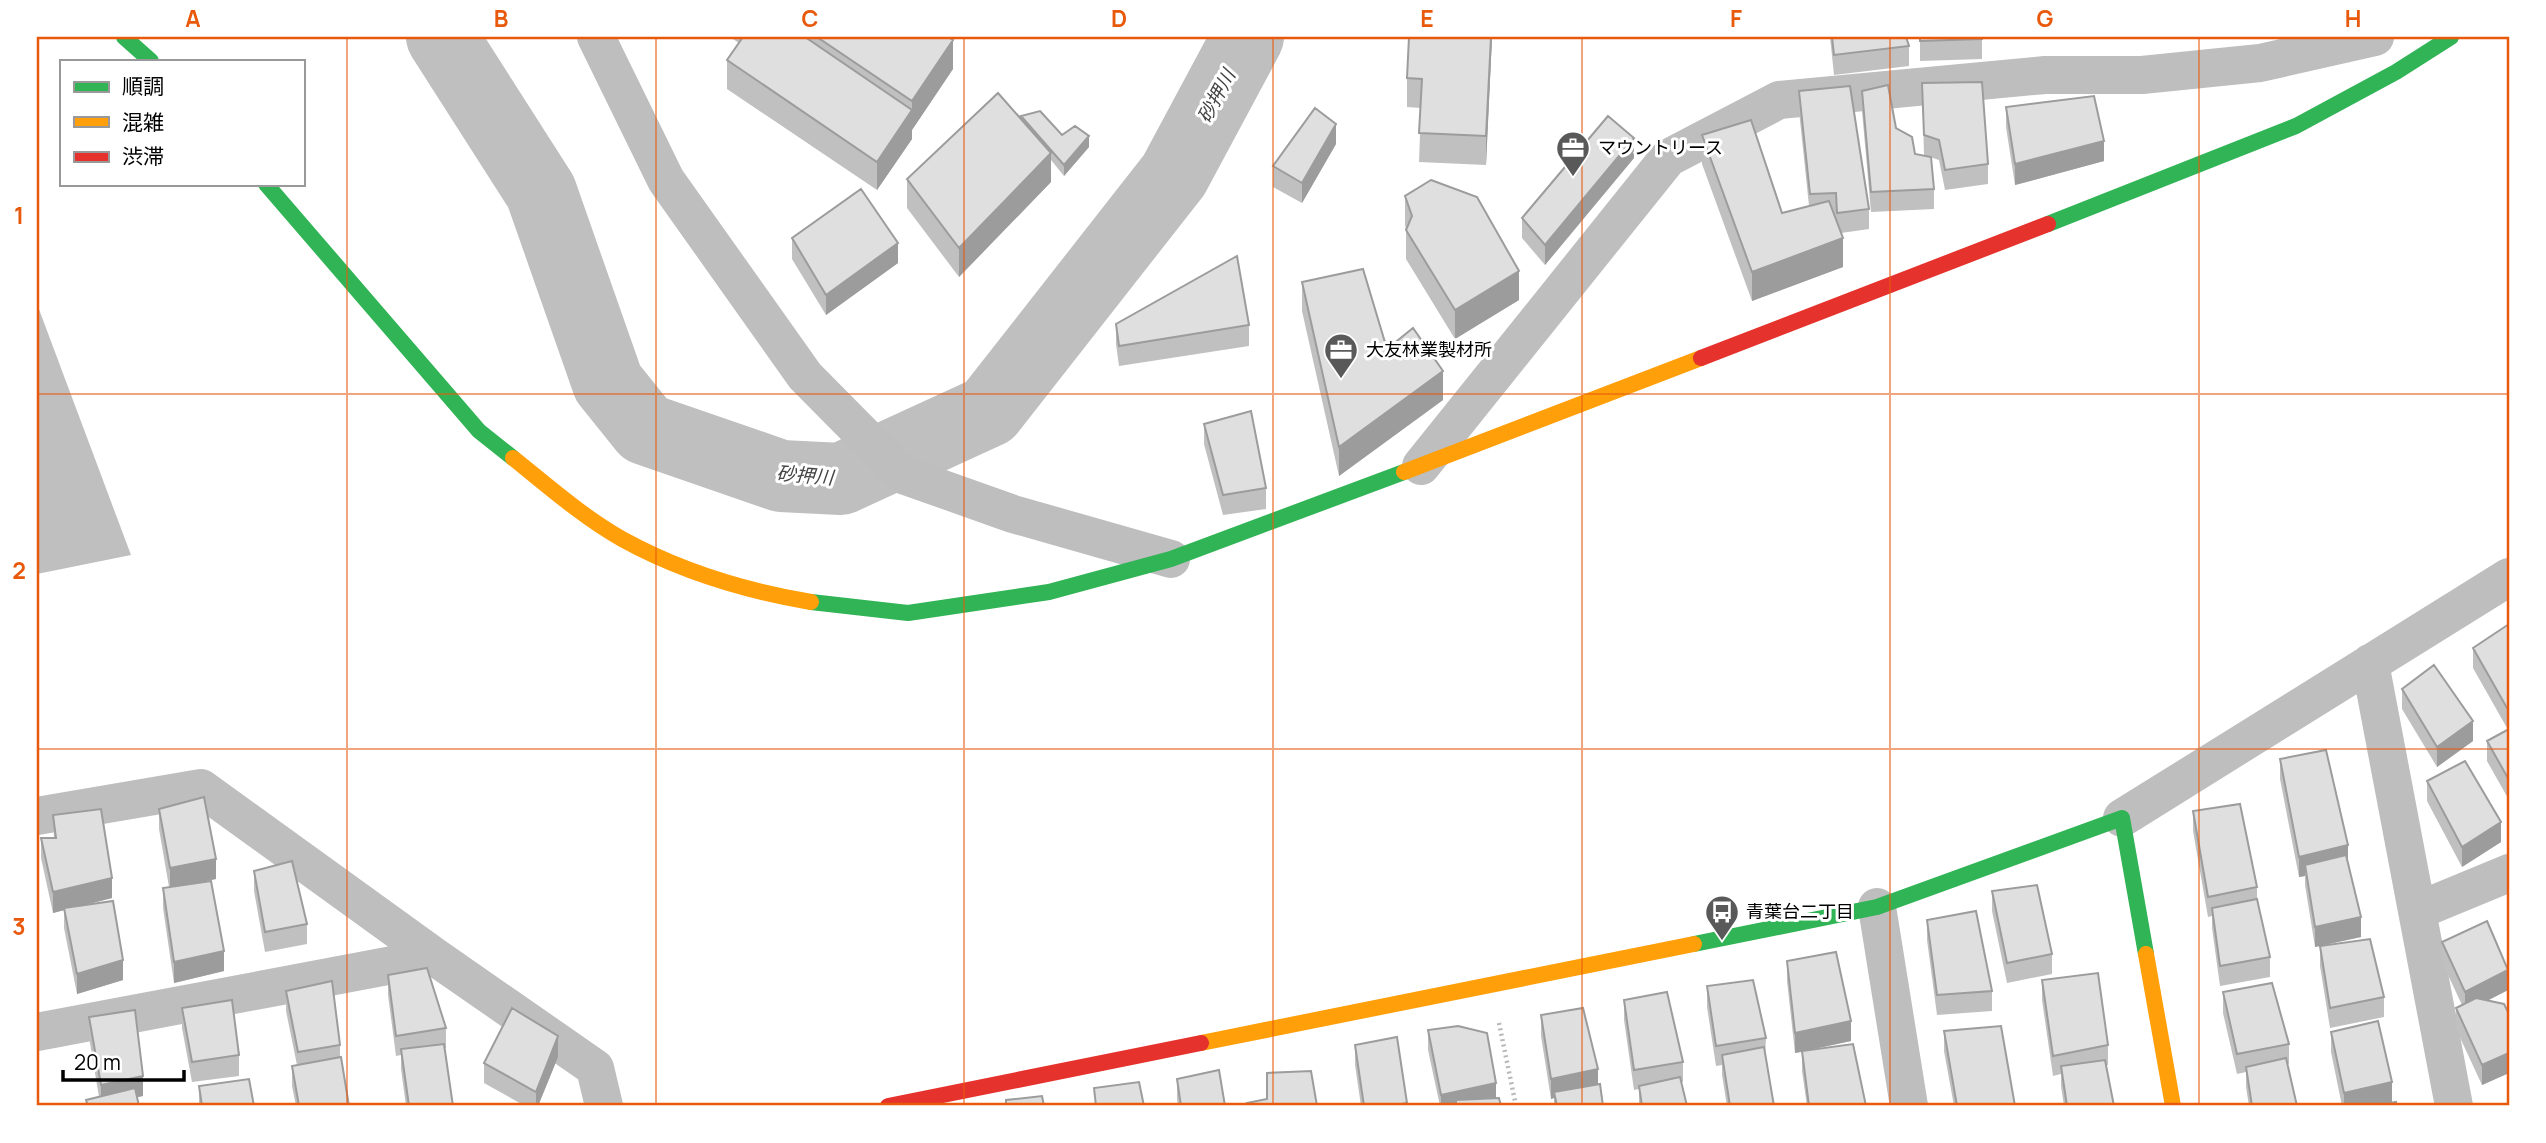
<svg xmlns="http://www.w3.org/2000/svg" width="2546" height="1143" viewBox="0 0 2546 1143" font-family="Manrope,'Noto Sans JP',sans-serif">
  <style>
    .water { fill: #bfbfbf }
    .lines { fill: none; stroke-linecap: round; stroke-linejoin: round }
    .river { stroke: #bfbfbf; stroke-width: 72 }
    .path { stroke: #b9b9b9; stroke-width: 4.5; stroke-dasharray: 2 3.5; stroke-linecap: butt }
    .street { stroke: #bebebe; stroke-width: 38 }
    .fast { stroke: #30b455; stroke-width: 16 }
    .slow { stroke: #ff9f0a; stroke-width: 16 }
    .jam { stroke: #e5322d; stroke-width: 16 }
    .wall { fill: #c0c0c0 }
    .shaded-wall { fill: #9c9c9c }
    .building { fill: #dfdfdf; stroke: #9c9c9c; stroke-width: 2 }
    .grid { fill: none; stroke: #e8590c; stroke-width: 2; stroke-opacity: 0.55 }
    .labels { text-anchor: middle; stroke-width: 6; stroke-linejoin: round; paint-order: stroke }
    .poi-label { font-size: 18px; fill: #000; stroke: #fff; text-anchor: start }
    .water-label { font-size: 19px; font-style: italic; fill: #444; stroke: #fff }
    .neatline { fill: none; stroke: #e8590c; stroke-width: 2.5 }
    .grid-label { font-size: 23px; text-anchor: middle; font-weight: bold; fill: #e8590c }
  </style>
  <rect width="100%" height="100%" fill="#fff"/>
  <!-- water -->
  <path class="water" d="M37,304l94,251 -94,19z"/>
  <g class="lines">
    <!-- river -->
    <path class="river" d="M442,37l99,155 67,191 37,46 136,47 60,3 148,-68 185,-236 74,-138"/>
    <!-- path -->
    <path class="path" d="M1499,1023l17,83"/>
    <!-- street -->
    <path class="street" d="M596,37l70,143 139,196 98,99 110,39 158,45
      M1421,466l247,-308 111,-58 266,-25h97l118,-12 115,-26
      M2370,663l84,443
      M37,816l164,-28 234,169 160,111 9,38
      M2122,818l387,-241
      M1877,907l32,199
      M2417,911l92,-38
      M37,1032l398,-75"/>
    <!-- fast -->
    <path class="fast" d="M124,37l27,24
      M266,184l213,247 34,27
      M2048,224l248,-98 100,-54 55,-35
      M811,602l97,11 141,-21 122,-33 233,-87
      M1694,944l183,-37 245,-89 24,136"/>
    <!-- slow -->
    <path class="slow" d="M513,458c35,28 70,59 109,81 58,32 124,52 189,63
      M1404,472l297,-114
      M2146,954l27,152
      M1201,1043l493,-99"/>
    <!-- jam -->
    <path class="jam" d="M1701,358l347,-134
      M888,1106l313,-63"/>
  </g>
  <!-- wall -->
  <path class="wall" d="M730,37h218l5,32 -41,61v9l-35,51 -150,-101v-29l12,-17z
    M1409,37h83l-6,128 -67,-3 2,-54 -14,-1v-29z
    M1830,37h76l3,9v20l-75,9z
    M1920,37h62v22l-62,2z
    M1922,83l66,81v20l-43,6 -6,-30 -15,-5z
    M1799,91l70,118v20l-28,4 2,34 -91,34 -50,-137v-29l80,78 27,-7 -10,-95z
    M1862,91l34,37 19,26 19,35v20l-63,3 -9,-101z
    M2006,107l98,54 -89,24 -9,-58z
    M1021,116l68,31 -25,29 -13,-16v22l-92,95 -52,-69v-29l114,-59z
    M1336,144l-34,59 -29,-16v-21z
    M1634,158l-89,107 -23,-27v-20z
    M1405,196l114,104 -64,39 -49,-80v-30l-1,-4z
    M792,238l106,25 -72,52 -34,-56z
    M1302,282l85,67 56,51 -104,76 -37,-165z
    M1116,324l133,1v21l-130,20 -3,-22z
    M1204,424l62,64v21l-43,6 -19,-71z
    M2509,624l-2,104 -34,-60v-20z
    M2402,689l71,52 -36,26 -35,-58z
    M2509,729v71l-22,-39v-20z
    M2280,759l68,104 13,74 -46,10 -10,-62v-9l-6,1 -19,-98z
    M2427,781l74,61 -39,25 -35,-66z
    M159,809l57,70 -27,5 35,87 -50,12 -11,-75v-20l6,-1 -10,-58z
    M2193,811l64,76v13l13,57v20l-50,9 -8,-58v-12l-4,1 -15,-86z
    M53,815l59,83 -27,7 38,75 -46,14 -13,-66v-18l-11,3 -12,-55v-20h13z
    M254,871l53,53v20l-42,8 -11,-61z
    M1992,891l60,63v20l-45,9 -15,-72z
    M1927,920l65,71v20l-55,4 -10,-75z
    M2442,942l66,48 -21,11 22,13v59l-27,12 -26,-56v-21l6,-3 -20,-43z
    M2320,946l64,51v20l-54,11 -10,-62z
    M1787,961l64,80 -42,9 57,56h-59l-5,-35v-19l-7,1 -8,-72z
    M388,975l58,53v20h-1l8,58h-47l-5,-37v-14l-5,1 -8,-61z
    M2042,980l66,65v20h-2l8,41h-50l-3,-20v-12l-8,2 -11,-76z
    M1707,986l59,52 -1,20 9,48h-47l-5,-31v-10l-6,1 -9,-59z
    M286,991l54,54v13l9,48h-53l-4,-20v-20l5,-1 -11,-54z
    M2223,992l66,52v20h-1l9,42h-48l-3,-19v-15l-9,2 -14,-61z
    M1624,1000l59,62v20h-2l6,24h-48v-17l-5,1 -10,-70z
    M182,1008l57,47v21l-47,6 -10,-54z
    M1541,1015l57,69 5,22h-49v-8l-3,1 -10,-63z
    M89,1017l54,79 -6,1 2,9h-53v-6l13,-3 -10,-60z
    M1428,1030l68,68 5,8h-61l-12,-56z
    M1944,1031l71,75h-61l-10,-55z
    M2331,1032l61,70 -14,3 19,1h-55l-11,-54z
    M1355,1045l52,58v3h-46l-6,-41z
    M558,1057l-20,49h-13l-41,-23v-20z
    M1177,1079l48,27h-47l-1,-7z
    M37,1086l2,11v9h-2z
    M199,1086l55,20h-55z"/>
  <!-- shaded-wall -->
  <path class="shaded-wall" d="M1491,37h1l-6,128v-29z
    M953,40v29l-41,61v9l-35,51v-28l35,-52v-9z
    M1336,124v20l-34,59v-20z
    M1089,136v11l-25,29v-11z
    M1634,138v20l-89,107v-20z
    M2104,141v20l-89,24v-21z
    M1051,153v29l-92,95v-29z
    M1843,238v29l-91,34v-29z
    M898,243v20l-72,52v-20z
    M1519,271v29l-64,39v-29z
    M1443,371v29l-104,76v-29z
    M2509,707v20l-2,1v-20z
    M2473,721v20l-36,26v-20z
    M2501,822v20l-39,25v-20z
    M2348,845v20h-43v11l-6,1v-20z
    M216,859v20l-46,9v-20z
    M112,878v20l-59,15v-21z
    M2361,917v20l-46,10v-20z
    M224,951v20l-50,12v-21z
    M123,960v20l-46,14v-20z
    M2508,970v20l-43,22v-20z
    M1851,1021v20l-56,12v-20z
    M558,1036v21l-20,49h-2v-14z
    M2509,1053v20l-27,12v-20z
    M1598,1069v20l-44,3v6l-3,1v-20z
    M143,1076v20l-42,9v-20z
    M2392,1082v20l-18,4h-30v-13z
    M1496,1083v20l-40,3h-15v-11z"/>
  <!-- building -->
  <path class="building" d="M743,37h62l107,73 -35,52 -150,-102z
    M817,37h131l5,3 -41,61z
    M1409,37h82l-5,99 -67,-3 3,-54 -15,-1z
    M1832,37h74l3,9 -75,9z
    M1920,37h62v2l-62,2z
    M1982,82l6,82 -43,6 -6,-30 -15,-5 -2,-52z
    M1888,85l8,43 16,9 3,17 16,3 3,32 -63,3 -9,-101z
    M1850,86l19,123 -32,4 -1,-20 -26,1 -11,-103z
    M998,93l53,60 -92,95 -52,-69z
    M2094,96l10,45 -89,23 -9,-57z
    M1315,108l21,16 -34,59 -29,-17z
    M1040,111l22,24 13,-9 14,10 -25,29 -43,-49z
    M1608,116l26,22 -89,107 -23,-27z
    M1751,120l31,93 47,-12 14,37 -91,34 -50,-137z
    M1431,180l46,17 42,74 -64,39 -49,-80 6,-14 -7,-20z
    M861,189l37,54 -72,52 -34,-57z
    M1237,256l12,69 -130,21 -3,-22z
    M1363,269l24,80 26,-21 30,43 -104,76 -37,-165z
    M1251,411l15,77 -43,7 -19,-71z
    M2509,624v83l-2,1 -34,-60z
    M2434,665l39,56 -36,26 -35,-58z
    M2509,729v51l-22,-39z
    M2326,750l22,95 -49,12 -19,-98z
    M2465,761l36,61 -39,25 -35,-66z
    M204,797l12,62 -46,9 -11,-59z
    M2240,804l17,83 -49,10 -15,-86z
    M101,809l11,69 -59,14 -12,-54h15l-3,-23z
    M2346,855l15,62 -46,10 -10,-62z
    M292,861l15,63 -42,8 -11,-61z
    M211,881l13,70 -50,11 -11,-74z
    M2037,885l15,69 -45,9 -15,-72z
    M2257,899l13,58 -50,9 -8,-58z
    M113,901l10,59 -46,14 -13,-66z
    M1976,911l16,80 -55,4 -10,-75z
    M2487,921l21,49 -43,22 -23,-50z
    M2370,939l14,58 -54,11 -10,-62z
    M1836,952l15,69 -56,12 -8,-72z
    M427,968l19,60 -50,8 -8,-61z
    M2098,973l10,72 -55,11 -11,-76z
    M1753,980l13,58 -50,8 -9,-60z
    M332,981l8,64 -42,7 -12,-61z
    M2272,983l17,61 -52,10 -14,-62z
    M1667,992l16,70 -49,8 -10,-70z
    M2476,998l28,6 5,10v39l-27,12 -26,-57z
    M232,1000l7,55 -47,7 -10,-54z
    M512,1008l46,28 -22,56 -52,-29z
    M1583,1008l15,61 -47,10 -10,-64z
    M135,1010l8,66 -42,9 -12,-68z
    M2378,1021l14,61 -48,11 -13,-61z
    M1458,1026l29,7 9,50 -55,12 -13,-65z
    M2001,1026l14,80h-58l-13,-75z
    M1397,1037l10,66 -17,3h-26l-9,-61z
    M444,1044l9,62h-44l-8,-57z
    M1853,1044l13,62h-57l-7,-55z
    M1764,1047l10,59h-44l-8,-51z
    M341,1057l8,49h-50l-7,-40z
    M2286,1058l11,48h-45l-6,-39z
    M2105,1060l9,46h-47l-6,-40z
    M1219,1070l6,36h-44l-4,-27z
    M1311,1071l6,35h-69l-1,-3 20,-4v-26z
    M1680,1077l7,29h-45l-3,-20z
    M249,1079l5,27h-52l-3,-20z
    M1139,1082l5,24h-48l-2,-18z
    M1600,1084l3,22h-46l-3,-14z
    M135,1088l4,18h-51l-2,-6z
    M1042,1096l2,10h-38v-6z
    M1499,1098l2,8h-45v-6z
    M2396,1102l1,4h-25z"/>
  <!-- grid -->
  <path class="grid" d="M347,37v1069M656,37v1069M964,37v1069M1273,37v1069M1582,37v1069M1890,37v1069M2199,37v1069M37,394h2472M37,749h2472"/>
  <!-- icons -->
  <defs>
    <g id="office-pin" transform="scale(1.75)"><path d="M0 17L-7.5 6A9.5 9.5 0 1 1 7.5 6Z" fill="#595959" stroke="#fff"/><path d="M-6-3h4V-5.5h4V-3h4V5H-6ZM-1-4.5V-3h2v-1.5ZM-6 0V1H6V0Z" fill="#fff"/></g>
    <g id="bus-pin" transform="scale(1.75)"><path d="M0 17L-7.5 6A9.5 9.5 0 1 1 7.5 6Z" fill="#595959" stroke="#fff"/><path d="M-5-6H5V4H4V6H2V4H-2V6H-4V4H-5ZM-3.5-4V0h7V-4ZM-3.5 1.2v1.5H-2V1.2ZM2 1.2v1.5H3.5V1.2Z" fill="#fff"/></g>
  </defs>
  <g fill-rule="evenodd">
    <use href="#office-pin" x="1573" y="148"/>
    <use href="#office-pin" x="1341" y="350"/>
    <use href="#bus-pin" x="1722" y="912"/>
  </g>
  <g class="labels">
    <!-- poi labels -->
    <g class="poi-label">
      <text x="1598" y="154">マウントリース</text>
      <text x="1366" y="356">大友林業製材所</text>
      <text x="1746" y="918">青葉台二丁目</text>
    </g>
    <!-- water labels -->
    <g class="water-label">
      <text transform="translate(1216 96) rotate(-62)" y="7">砂押川</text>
      <text transform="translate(805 475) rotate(5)" y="7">砂押川</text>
    </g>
  </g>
  <!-- border -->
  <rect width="2546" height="1143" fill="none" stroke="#ffffff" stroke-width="77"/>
  <!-- legend -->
  <rect x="60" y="60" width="245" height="126" fill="#ffffff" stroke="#999999" stroke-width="2"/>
  <rect x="74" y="82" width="35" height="10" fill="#30b455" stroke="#999999" stroke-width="2"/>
  <text x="122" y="94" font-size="21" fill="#000000">順調</text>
  <rect x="74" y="117" width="35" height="10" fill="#ff9f0a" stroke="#999999" stroke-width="2"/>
  <text x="122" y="130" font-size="21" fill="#000000">混雑</text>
  <rect x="74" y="152" width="35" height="10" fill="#e5322d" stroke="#999999" stroke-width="2"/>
  <text x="122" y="164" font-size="21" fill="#000000">渋滞</text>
  <!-- scale -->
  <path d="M63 1070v10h121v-10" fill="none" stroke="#000000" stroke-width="3.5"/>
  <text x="74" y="1070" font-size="21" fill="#000000" stroke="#ffffff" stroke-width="5" paint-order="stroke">20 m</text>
  <rect x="38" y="38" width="2470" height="1066" class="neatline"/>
  <g class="grid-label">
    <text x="193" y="27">A</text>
    <text x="501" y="27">B</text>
    <text x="810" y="27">C</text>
    <text x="1119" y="27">D</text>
    <text x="1427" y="27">E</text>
    <text x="1736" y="27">F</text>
    <text x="2045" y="27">G</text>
    <text x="2353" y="27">H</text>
    <text x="19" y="224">1</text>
    <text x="19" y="579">2</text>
    <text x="19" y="935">3</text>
  </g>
</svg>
